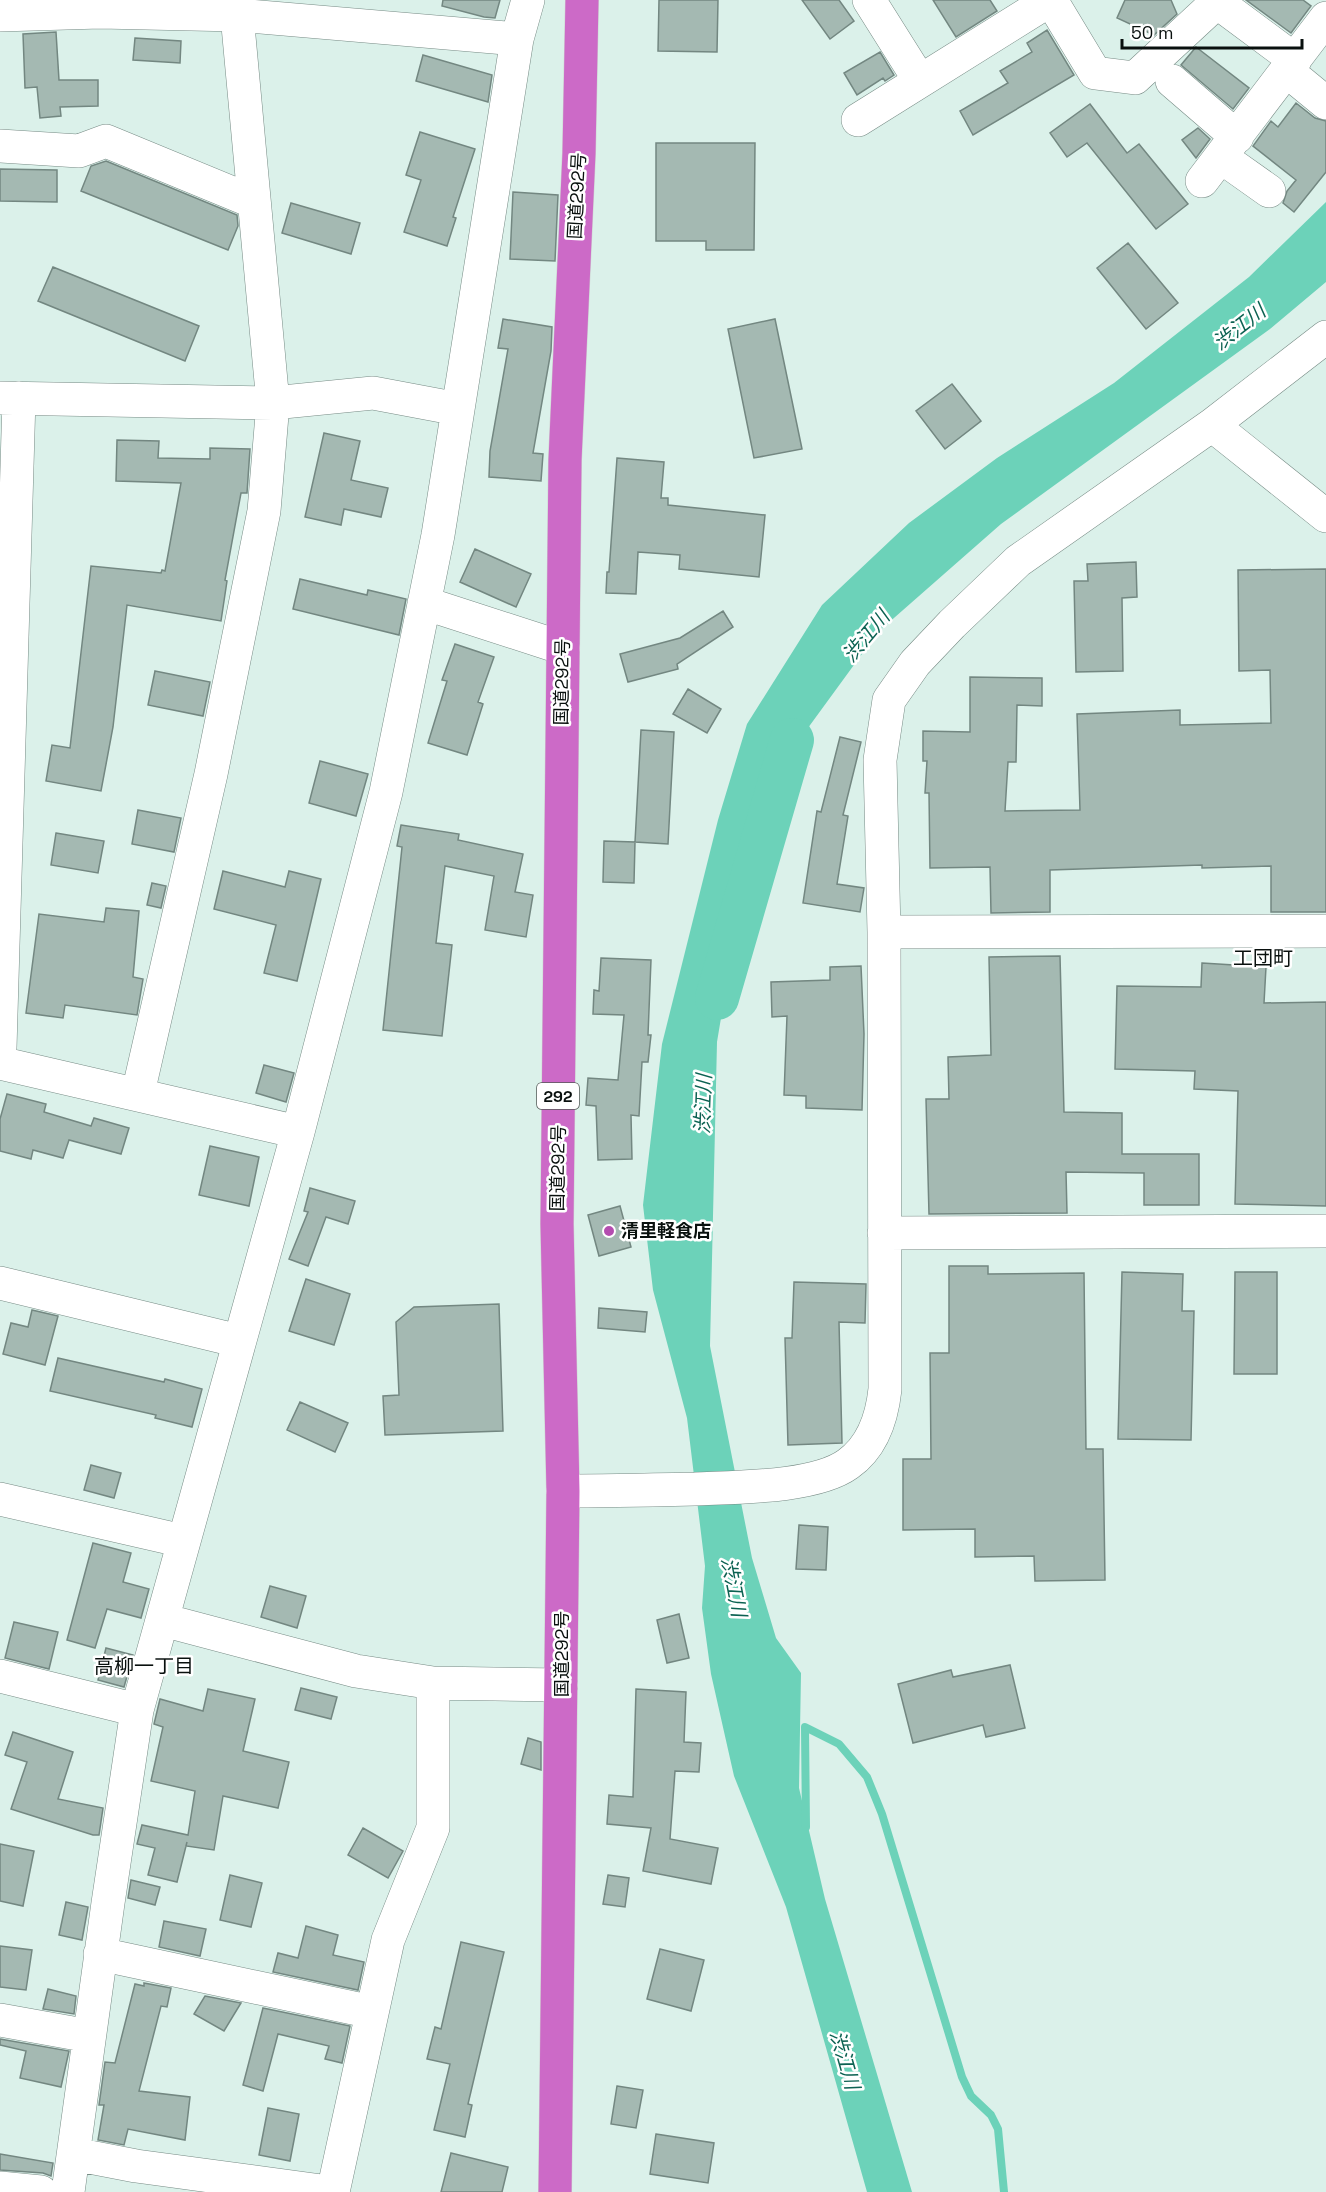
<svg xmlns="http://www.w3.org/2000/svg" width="1326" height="2192" viewBox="0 0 1326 2192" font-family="'Space Grotesk','Noto Sans JP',sans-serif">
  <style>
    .water { fill: #6cd2b9 }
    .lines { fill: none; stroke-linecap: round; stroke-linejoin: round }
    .stream { stroke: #6cd2b9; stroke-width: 8 }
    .river { stroke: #6cd2b9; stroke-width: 44 }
    .building { fill: #a4b9b2; stroke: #738781; stroke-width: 1.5 }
    .minor-casing { stroke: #778b85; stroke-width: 34 }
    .highway-casing { stroke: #cecfcf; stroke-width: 34 }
    .minor { stroke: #fff; stroke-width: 33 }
    .highway { stroke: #cc6ac7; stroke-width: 33 }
    .poi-dot { fill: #b44db0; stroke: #fff; stroke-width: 2 }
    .labels { text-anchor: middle; stroke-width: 5; stroke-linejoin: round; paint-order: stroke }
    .shield { fill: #fff; stroke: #535856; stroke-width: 1.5 }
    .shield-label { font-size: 16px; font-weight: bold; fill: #09100e }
    .street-label { font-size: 18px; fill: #09100e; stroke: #fff }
    .poi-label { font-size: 18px; font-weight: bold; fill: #09100e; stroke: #fff; text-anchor: start }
    .water-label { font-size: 20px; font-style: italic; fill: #0c6252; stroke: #fff }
    .neighbourhood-label { font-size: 20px; fill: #09100e; stroke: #fff }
  </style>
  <rect width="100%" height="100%" fill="#dbf1ea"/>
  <!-- water -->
  <path class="water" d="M1326,202v80l-56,47 -269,195 -123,108 -73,100 -58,130 -30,180 -7,304 42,212 24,80 25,35 -2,115 26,111 87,293h-45l-81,-285 -52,-131 -23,-102 -9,-66 3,-42 -18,-148 -34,-128 -10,-85 19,-161 56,-224 29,-96 75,-119 87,-82 88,-65 117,-75 135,-106z"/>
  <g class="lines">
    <!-- stream -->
    <path class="stream" d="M806,1827l-1,-100 34,17 28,33 15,37 80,263 9,19 20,19 7,14 6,63"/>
    <!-- river -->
    <path class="river" d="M717,998l75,-258"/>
  </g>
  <!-- building -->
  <path class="building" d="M443,0h57l-5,18 -11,-1 -42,-11z
    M659,0h59l-1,52 -59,-1z
    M802,0h37l15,21 -24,18z
    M933,0h57l7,11 -41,26z
    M1125,0h46l6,14 -23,21 -37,-17z
    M1246,0h57l8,6 -20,27z
    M1047,30l27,45 -101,60 -13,-24 48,-28 -8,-12 32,-19 -5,-9z
    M56,32l3,48h39v26l-38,1 1,9 -21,2 -3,-31 -12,1 -2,-54z
    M135,38l46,3 -1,22 -47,-3z
    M1196,47l53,41 -16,21 -52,-44z
    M880,52l14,23 -9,6 -2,-3 -26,17 -13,-22z
    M423,55l69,20 -4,27 -72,-21z
    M1296,103l19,15 11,3v51l-32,40 -11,-9 4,-12 9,-11 -43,-34 18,-25 7,6z
    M1090,104l37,49 12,-9 49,60 -32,25 -69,-86 -20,14 -17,-24z
    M1198,128l12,11 -14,19 -14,-18z
    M420,132l55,17 -22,68 3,1 -9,28 -43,-14 17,-52 -15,-5z
    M656,143h99l-1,107h-48v-9h-50z
    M106,161l131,54 1,11 -10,24 -147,-59 10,-25z
    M0,169l57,1v32l-57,-1z
    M513,192l45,3 -3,66 -45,-2z
    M291,203l69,20 -9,31 -69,-21z
    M1128,243l50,60 -32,26 -49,-61z
    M53,267l146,59 -14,35 -147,-60z
    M503,319l49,8 -1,24 -18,102 10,1 -2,27 -52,-4 1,-26 18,-102 -10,-1z
    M775,319l27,130 -48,9 -26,-129z
    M952,384l29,37 -36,28 -29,-38z
    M324,433l36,8 -9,39 37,8 -7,29 -37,-8 -3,16 -36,-8z
    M117,440l42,1 -1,17 52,1v-11l40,1 -3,44h-6l-16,87 2,1 -6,40 -94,-16 -14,122 -12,64 -55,-10 6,-36 18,3 21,-182 70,7 1,-3 3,1 16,-88 -65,-2z
    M617,458l47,4 -3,36h7v7l97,10 -6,62 -80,-8 1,-14 -42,-3 -2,42 -30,-1 1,-21h2z
    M475,549l56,25 -15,33 -56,-25z
    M1136,562l1,35 -15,1 1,73 -47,1 -2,-91h14l-1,-17z
    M1326,569v343h-55v-46l-69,2v-3l-152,5v42l-59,1 -1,-46 -60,1 -1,-75h-4l2,-32h-4v-30l47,1v-55l72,1v28l-25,-1 -1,57h-8l-3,49 75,-1 -3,-96 103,-4v15l91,-2 -1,-53 -31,1 -1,-101z
    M300,579l67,16 1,-5 38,9 -7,36 -106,-26z
    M723,611l10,16 -56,37 1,5 -50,13 -8,-28 60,-16z
    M455,644l39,13 -16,45 5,2 -16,51 -39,-12 19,-62 -5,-1z
    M155,671l55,11 -7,34 -55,-11z
    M688,689l33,20 -14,24 -34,-19z
    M641,730l33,2 -6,112 -33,-2z
    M840,737l21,5 -18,73 5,1 -11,68 27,4 -4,24 -57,-9 14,-92 4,1z
    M320,761l48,13 -12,42 -47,-13z
    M138,810l43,8 -7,34 -42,-8z
    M401,825l58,9 -1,6 65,14 -8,38 18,3 -7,42 -41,-7 9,-54 -49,-10 -9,77 16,2 -10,91 -59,-6 19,-183 -5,-1z
    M56,833l48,8 -6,32 -47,-8z
    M604,841l31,1 -1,41 -31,-1z
    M223,871l62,16 4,-16 32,8 -24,102 -33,-8 12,-48 -62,-16z
    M152,883l14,3 -5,22 -14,-3z
    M106,908l33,3 -6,66 10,2 -6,36 -72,-10 -2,13 -37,-5 13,-99 65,8z
    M1060,956l4,156 58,1v41h77v51h-55v-32l-78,-1 1,41 -138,1 -3,-115h23l-1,-42 43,-2 -2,-98z
    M601,958l50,2 -3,75h3l-3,27h-6l-3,54 -8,-1 1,44 -34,1 -2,-54 -10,-1 2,-27 30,2 6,-65 -31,-1 1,-24 5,1z
    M1202,963l64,4 -2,36 62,-1v204l-91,-2 3,-113 -44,-2 1,-18 -80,-2 2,-83 84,1z
    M861,966l3,68 -2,76 -56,-2v-12l-22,-1 3,-79 -15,1 -1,-35 59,-2v-13z
    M264,1065l30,8 -8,29 -30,-9z
    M7,1094l39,10 -2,8 47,14 3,-8 35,10 -8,26 -52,-14 -6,18 -30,-8 -2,9 -31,-8v-32z
    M210,1146l49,11 -10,49 -50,-11z
    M310,1188l45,13 -7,23 -22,-7 -18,49 -19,-7 19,-47 -4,-1z
    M620,1206l11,41 -32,9 -11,-41z
    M949,1266h39v8l96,-1 2,176h17l2,131 -70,1 -1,-25 -59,1v-28l-72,1v-71h28l-1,-106h19z
    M1122,1272l61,2 -1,37h12l-3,129 -73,-1z
    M1235,1272h42v102h-43z
    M306,1279l44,15 -16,51 -45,-14z
    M794,1282l72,2 -1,39 -26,-1 3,121 -54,2 -3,-107h7z
    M499,1304l4,127 -118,4 -2,-39 16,-1 -3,-73 18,-15z
    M599,1308l48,4 -2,20 -47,-4z
    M32,1310l26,6 -13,49 -42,-11 8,-31 17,4z
    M58,1358l106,24 1,-3 37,10 -10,38 -37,-9 1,-3 -106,-24z
    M300,1402l48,21 -13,29 -48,-22z
    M91,1465l30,8 -7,25 -30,-8z
    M799,1525l29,2 -2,43 -30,-1z
    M93,1543l38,10 -8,29 26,7 -8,29 -34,-9 -12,39 -28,-8z
    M270,1586l36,10 -9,32 -36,-11z
    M679,1614l10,44 -22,5 -10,-43z
    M14,1622l44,10 -9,37 -44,-11z
    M106,1648l27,7 -9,32 -26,-7z
    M1010,1665l15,63 -39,9 -3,-12 -70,18 -15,-59 53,-14 2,7z
    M301,1688l36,9 -6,22 -36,-9z
    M208,1689l47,10 -12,52 46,11 -11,46 -55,-12 -9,54 -28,-4 1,-4 -10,40 -29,-7 7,-27 -18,-4 5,-19 46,10 7,-44 -44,-10 12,-54 -9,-3 6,-25 43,12z
    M636,1689l50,3 -2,50 17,1 -2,29 -24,-1 -5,68 48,9 -7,36 -68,-13 8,-43 -44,-4 2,-29 24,2z
    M13,1732l60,20 -15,47 45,9 -4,27h-6l-82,-26 16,-47 -22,-7z
    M528,1738l13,4v28l-20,-6z
    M363,1828l40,23 -15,27 -40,-23z
    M0,1844l34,7 -11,55 -23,-5z
    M230,1875l32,8 -11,44 -31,-7z
    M608,1875l21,3 -4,29 -22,-3z
    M131,1880l29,7 -5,18 -27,-7z
    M66,1902l22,5 -6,33 -23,-5z
    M164,1921l42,8 -6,27 -41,-9z
    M306,1926l32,9 -5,20 31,7 -6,28 -85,-18 5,-19 20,5z
    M461,1942l43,10 -36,152 4,1 -7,32 -31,-7 16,-66 -23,-5 8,-32 6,2z
    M0,1946l32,4 -6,40 -26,-3z
    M660,1949l44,11 -13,51 -44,-12z
    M144,1983l27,5 -4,19 -6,-1 -22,85 51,6 -5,43 -57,-11 -4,16 -26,-5 6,-35h-5l6,-43 10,1 20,-79 9,2z
    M48,1989l28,7 -2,18 -31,-5z
    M205,1996l36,7 -17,28 -30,-17z
    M263,2008l87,18 -8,37 -17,-4 4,-13 -51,-12 -15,57 -20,-6z
    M0,2039l69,12 -8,36 -41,-9 6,-27 -26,-6z
    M617,2086l26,4 -7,38 -25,-4z
    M268,2108l31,6 -9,47 -31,-6z
    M656,2134l58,9 -6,40 -58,-9z
    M451,2153l57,14 -6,25h-61z
    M0,2154l53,9 -2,13 -8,-3 -43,-3z"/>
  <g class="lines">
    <!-- minor casing -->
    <g class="minor-casing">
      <path id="minor" d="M869,0l51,81
        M1051,0l44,73 40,5 82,-76 78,58
        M0,15l100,-3 137,3 280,24
        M1287,71l39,32
        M1172,81l65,56
        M858,120l192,-120
        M0,146l79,5 27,-10 148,61
        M1221,157l48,34
        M1202,181l124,-163
        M0,398l273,5 100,-10 85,16
        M1212,425l114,91
        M424,603l139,45
        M884,932l442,-1
        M0,1048l19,-650
        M0,1063l298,69
        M138,1093l73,-319 53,-263 9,-108 -36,-388
        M884,1233l442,-2
        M0,1283l239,58
        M563,1491c44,0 88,-1 132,-2 40,-2 120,-1 153,-25 24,-17 34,-46 37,-75l-1,-457 -4,-172 9,-60 26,-37 37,-39 66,-63 194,-136 114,-88
        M0,1499l183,42
        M163,1620l193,51 77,12 128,2
        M0,1676l137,34
        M100,1954l272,58
        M0,2020l89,16
        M74,2154l62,12 193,26
        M0,2188l41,4
        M68,2192l40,-289 29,-193 161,-578 88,-340 52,-257 79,-496 11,-39
        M333,2192l55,-252 45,-112v-145"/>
    </g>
    <!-- highway casing -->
    <g class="highway-casing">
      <path id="highway" d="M555,2192l8,-701 -6,-267 8,-764 14,-307 3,-153"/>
    </g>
    <!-- minor -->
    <use href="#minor" class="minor"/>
    <!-- highway -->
    <use href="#highway" class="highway"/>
  </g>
  <!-- markers -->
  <circle class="poi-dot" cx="609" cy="1231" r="6"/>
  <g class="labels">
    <!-- shield labels -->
    <rect class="shield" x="537" y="1083" width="42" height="26" rx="4.5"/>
    <g class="shield-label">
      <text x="558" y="1102">292</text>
    </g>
    <!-- street labels -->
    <g class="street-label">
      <text transform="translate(577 196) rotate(-87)" y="6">国道292号</text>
      <text transform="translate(562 682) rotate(-89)" y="6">国道292号</text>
      <text transform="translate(558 1168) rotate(-89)" y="6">国道292号</text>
      <text transform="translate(562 1654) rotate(-90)" y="6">国道292号</text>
    </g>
    <!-- poi labels -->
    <g class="poi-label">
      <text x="621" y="1237">清里軽食店</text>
    </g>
    <!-- water labels -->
    <g class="water-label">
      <text transform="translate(1239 327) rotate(-38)" y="7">渋江川</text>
      <text transform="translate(866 636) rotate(-50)" y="7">渋江川</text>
      <text transform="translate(703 1104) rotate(-88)" y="7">渋江川</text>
      <text transform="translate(734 1587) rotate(79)" y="7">渋江川</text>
      <text transform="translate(845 2060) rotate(74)" y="7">渋江川</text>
    </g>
    <!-- neighbourhood labels -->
    <g class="neighbourhood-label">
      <text x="1263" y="965">工団町</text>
      <text x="144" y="1673">高柳一丁目</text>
    </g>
  </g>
  <!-- scale -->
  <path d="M1122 39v9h180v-9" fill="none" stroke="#09100e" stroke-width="3"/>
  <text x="1131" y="39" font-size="18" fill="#09100e" stroke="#ffffff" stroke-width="4.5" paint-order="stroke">50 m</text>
</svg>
